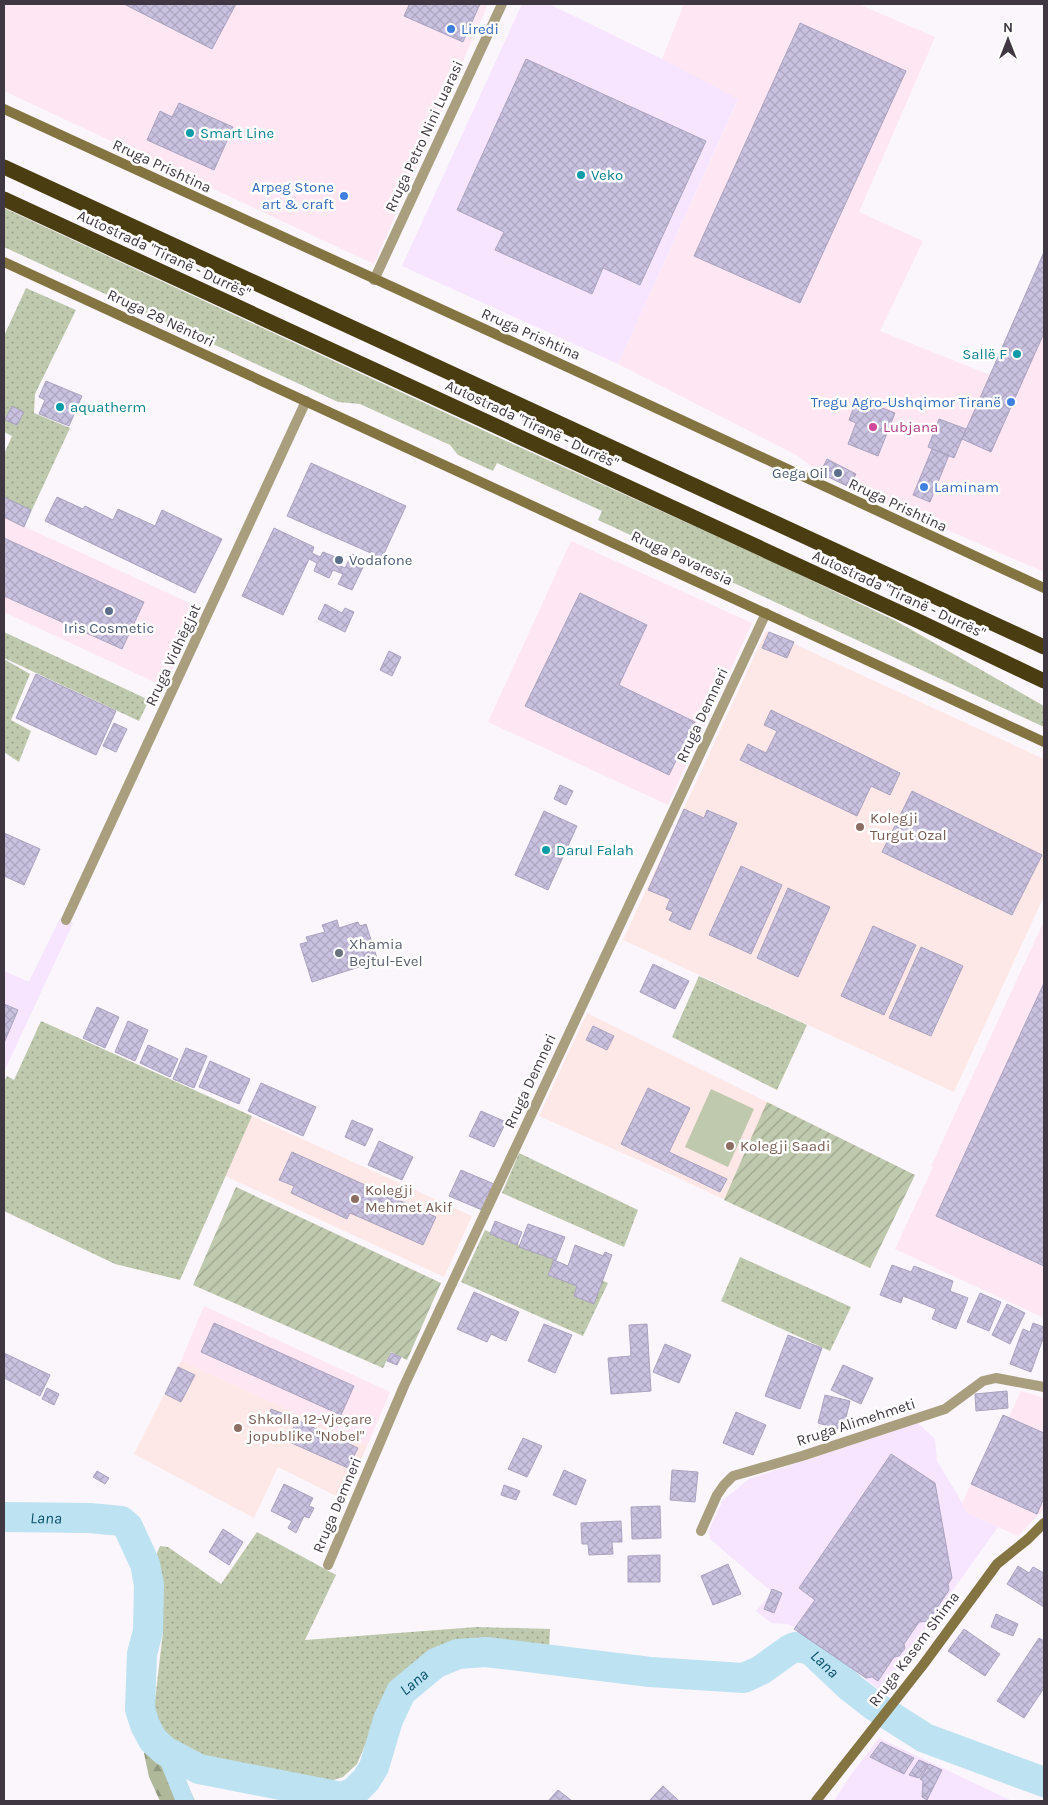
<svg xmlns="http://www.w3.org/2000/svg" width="1048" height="1805" viewBox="0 0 1048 1805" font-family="Karla,sans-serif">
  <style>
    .commercial { fill: #fee6f2 }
    .built { fill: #f7e4fe }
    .education { fill: #fee8e7 }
    .grass { fill: url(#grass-dots) }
    .forest { fill: url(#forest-firs) }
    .garden { fill: url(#garden-furrows) }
    .pitch { fill: #bfc9ad }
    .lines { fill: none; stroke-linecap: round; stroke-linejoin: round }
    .canal { stroke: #bde2f2; stroke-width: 18 }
    .river { stroke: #bde2f2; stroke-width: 30 }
    .building { fill: url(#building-cross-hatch); stroke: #aaa3bf }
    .street { stroke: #a99f7e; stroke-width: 10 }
    .secondary { stroke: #837442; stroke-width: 10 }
    .highway { stroke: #4a3d11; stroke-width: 15 }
    .shop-dot { fill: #3f7fe0; stroke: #fff; stroke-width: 2 }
    .culture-dot { fill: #0f9aa8; stroke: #fff; stroke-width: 2 }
    .hotel-dot { fill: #d1479c; stroke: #fff; stroke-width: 2 }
    .service-dot { fill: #5c6f8a; stroke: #fff; stroke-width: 2 }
    .education-dot { fill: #8d6e63; stroke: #fff; stroke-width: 2 }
    .worship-dot { fill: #6b7280; stroke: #fff; stroke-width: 2 }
    .labels { text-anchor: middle; stroke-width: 5; stroke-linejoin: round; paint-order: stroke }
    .shop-label { font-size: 15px; fill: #366cbe; stroke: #fff; text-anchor: start }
    .culture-label { font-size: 15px; fill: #0d838f; stroke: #fff; text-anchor: start }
    .street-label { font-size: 15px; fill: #3f3741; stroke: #fff }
    .hotel-label { font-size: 15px; fill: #b23c85; stroke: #fff; text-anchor: start }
    .service-label { font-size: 15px; fill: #4e5e75; stroke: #fff; text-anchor: end }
    .education-label { font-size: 15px; fill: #785e54; stroke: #fff; text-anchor: start }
    .worship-label { font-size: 15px; fill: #5b616d; stroke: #fff; text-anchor: start }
    .water-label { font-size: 16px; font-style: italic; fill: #085168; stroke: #fff }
  </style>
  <defs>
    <pattern id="grass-dots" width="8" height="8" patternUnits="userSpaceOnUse" patternTransform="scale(1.25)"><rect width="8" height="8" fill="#bfc9ad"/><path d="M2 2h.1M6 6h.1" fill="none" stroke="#9da48e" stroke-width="1.8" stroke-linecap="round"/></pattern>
    <pattern id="forest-firs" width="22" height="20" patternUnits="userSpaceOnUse" patternTransform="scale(1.25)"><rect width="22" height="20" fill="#afb99a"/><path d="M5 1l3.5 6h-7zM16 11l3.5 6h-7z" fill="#90977f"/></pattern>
    <pattern id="garden-furrows" width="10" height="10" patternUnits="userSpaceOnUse" patternTransform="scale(1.25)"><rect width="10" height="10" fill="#bfc9ad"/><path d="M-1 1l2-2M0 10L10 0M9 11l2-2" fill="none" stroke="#9da48e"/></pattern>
    <pattern id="building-cross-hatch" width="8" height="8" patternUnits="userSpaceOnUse" patternTransform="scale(1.25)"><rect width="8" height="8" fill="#c9c1e0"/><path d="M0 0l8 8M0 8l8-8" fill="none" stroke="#aea6c1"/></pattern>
  </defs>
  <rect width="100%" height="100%" fill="#faf6fb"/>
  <!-- commercial -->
  <path class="commercial" d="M4,4h484l-114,260 -370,-173z
    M684,4h174l77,33 -76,175 64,29 -43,90 110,44 54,-123v320l-195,-85 -29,-14 -22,-17 -180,-92 120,-264 -76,-41z
    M4,517l196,91 -35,79 -161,-75z
    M571,541l181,82 -84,182 -180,-83z
    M1044,921v397l-149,-69 38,-82 -2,-1z
    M204,1306l186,86 -23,54 -186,-85z
    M1021,1391l23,7v111l-26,27 -51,-23 -5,-10 41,-88 6,2z"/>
  <!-- built -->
  <path class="built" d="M522,4h27l113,55 76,40 -120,265 -216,-98z
    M60,918l13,5 -69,149v-101l25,11z
    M918,1423l17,16 2,22 20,33 10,19 31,14 -117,164 -79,-62 -15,-5 -16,-1 -15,-12 16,-19 -62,-53 -1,-9 14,-30 26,-21z
    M879,1738l133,63h-178l16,-25z"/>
  <!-- education -->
  <path class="education" d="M766,631l278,128v137l-90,196 -331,-152z
    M587,1013l328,162 -45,93 -198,-93 -133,-59z
    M252,1116l220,100 -28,61 -219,-101z
    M181,1361l186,85 -23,54 -66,-33 -24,51 -120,-64z"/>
  <!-- grass -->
  <path class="grass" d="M4,208l513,238 248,112 131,63 148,85v21l-446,-207 4,-9 -105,-48 -4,8 -35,-16 -8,-10 -90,-41 -22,-2 -334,-155z
    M26,288l50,22 -41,84 -1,19 36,15 -46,99 -20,-10v-63l8,-18 -8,-4 1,-10 -1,-1v-85z
    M4,632l145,68 -10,21 -135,-63z
    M4,659l26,15 -19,46 20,11 -12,31 -15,-10z
    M699,976l108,49 -30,65 -105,-53z
    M41,1021l211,95 -72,164 -65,-16 -111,-53v-129l3,-6 7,4z
    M519,1153l119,57 -14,37 -122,-54z
    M485,1230l123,53 -25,53 -122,-54z
    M740,1257l111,50 -21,44 -109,-50z
    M257,1532l79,43 -31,65 172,-13 73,2 -1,19 -69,-3 -38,3 -11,7 -37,33 -13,20 -24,56 -14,13 -16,5 -16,-1 -59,-14 -59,-11 -21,-15 -9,-11 -6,-11 -3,-10 9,-77v-27l-9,-45 6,-14 8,1 53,37z"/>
  <!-- forest -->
  <path class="forest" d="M149,1748l8,1 6,5 8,12 11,9 4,6 9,20h-35l-11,-24 -5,-24z"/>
  <!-- garden -->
  <path class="garden" d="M767,1102l148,73 -45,93 -146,-68z
    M236,1187l205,96 -34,77 -16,-8 -8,16 -190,-83z"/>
  <!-- pitch -->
  <path class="pitch" d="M711,1089l43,20 -26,58 -43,-20z"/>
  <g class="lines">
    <!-- canal -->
    <path class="canal" d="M165,1751l20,50"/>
    <!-- river -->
    <path class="river" id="s1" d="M4,1517l86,1 31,3 7,6 17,37 4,21 -1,46 -6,23 -2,55 5,16 8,15 12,11 34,18 143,28 12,-5 12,-12 8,-13 14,-47 13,-28 35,-29 22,-9 28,-2 164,20 94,6 17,-8 28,-20 6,-3 8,1 9,3 38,36 23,18 52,33 119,44"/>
  </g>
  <!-- building -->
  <path class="building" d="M124,4h112l-24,45z
    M406,4h74l-17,38 -59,-26 5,-11z
    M800,23l106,48 -106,232 -106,-47z
    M526,59l180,82 -66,144 -37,-17 -11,26 -97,-44 9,-18 -47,-22z
    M179,103l54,24 -19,43 -67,-30 13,-29 12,6z
    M1044,252v81l-53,119 -29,-13z
    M46,381l36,15 -13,30 -30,-12 6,-14 -6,-3z
    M857,398l38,15 -17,43 -30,-12 8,-21 -7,-3z
    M12,406l12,6 -7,13 -12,-5z
    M939,419l27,10 -12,29 -26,-11z
    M932,449l17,6 -19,47 -17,-7z
    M827,459l29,15 -7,13 -29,-14z
    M311,463l95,43 -24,52 -95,-42z
    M4,497l27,13 -7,17 -20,-10z
    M57,497l26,12 2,-3 28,14 5,-11 37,17 7,-16 60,29 -27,54 -150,-72z
    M274,528l40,19 -2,6 8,4 3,-5 15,6 -2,6 9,4 7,-14 14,7 -14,29 -14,-6 5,-10 -10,-4 -4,8 -15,-7 3,-8 -8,-4 -26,56 -41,-19z
    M4,538l140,64 -22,47 -118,-53z
    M580,593l67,32 -28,60 76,37 -26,53 -144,-69z
    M325,604l17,9 3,-5 9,4 -9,20 -27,-13z
    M769,632l25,10 -7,16 -25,-10z
    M389,651l12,6 -9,19 -12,-6z
    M36,674l80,37 -20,44 -80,-37z
    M771,710l129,63 -10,22 -19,-9 -14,30 -117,-56 8,-16 18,9 11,-22 -13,-6z
    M114,723l13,6 -11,23 -13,-6z
    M560,785l13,6 -7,14 -12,-6z
    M912,791l130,64 -30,60 -130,-63z
    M684,809l20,9 3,-8 30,13 -47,107 -21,-10 4,-8 -7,-3 4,-10 -22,-9z
    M544,811l33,15 -29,64 -33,-15z
    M4,833l36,16 -16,36 -20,-9z
    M741,866l41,19 -31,69 -42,-19z
    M788,888l42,19 -32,70 -41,-19z
    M337,920l2,8 19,-6 2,4 6,-2 12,37 -66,21 -12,-38 8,-2 -2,-5 19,-5 -3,-7z
    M873,926l43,19 -32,70 -43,-19z
    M921,947l42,19 -32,70 -42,-18z
    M653,964l36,17 -14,28 -35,-17z
    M1044,983v283l-108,-50z
    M4,1004l14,6 -14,33z
    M97,1007l22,10 -14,31 -22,-10z
    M128,1021l20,9 -13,31 -20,-9z
    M593,1026l21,10 -7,14 -21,-10z
    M148,1045l30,14 -8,18 -30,-14z
    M186,1048l21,8 -13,32 -21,-9z
    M210,1061l40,18 -11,25 -40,-17z
    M261,1083l55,24 -13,29 -55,-25z
    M648,1088l42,20 -21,44 58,27 -7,13 -99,-48z
    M481,1111l25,11 -12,25 -25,-11z
    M352,1120l21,9 -8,17 -20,-9z
    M379,1141l34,16 -11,23 -34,-15z
    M292,1152l144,65 -13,28 -73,-32 -3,6 -56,-26 3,-7 -15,-6z
    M461,1170l33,14 -12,26 -33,-14z
    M495,1221l27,11 -5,13 -27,-11z
    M528,1224l37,13 -9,23 -37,-13z
    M575,1245l28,11 2,-4 7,3 -18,49 -20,-8 3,-10 -29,-11 6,-15 14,6z
    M892,1265l19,7 3,-6 39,15 -3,10 18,7 -12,31 -24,-10 4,-10 -33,-13 -2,7 -21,-8z
    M474,1292l45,20 -13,29 -15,-7 -4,8 -30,-13z
    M980,1293l21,9 -12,29 -22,-9z
    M1007,1304l18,9 -15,31 -18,-9z
    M214,1323l140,63 -13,29 -140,-63z
    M1033,1323l11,4v9l-13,36 -21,-8 13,-35 7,3z
    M544,1324l28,11 -17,38 -27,-12z
    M647,1324l4,67 -40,3 -3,-36 23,-2 -2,-31z
    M788,1335l34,13 -22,61 -35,-13z
    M665,1344l26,11 -12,28 -26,-11z
    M4,1353l46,22 -10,21 -36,-18z
    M391,1353l10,4 -4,8 -10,-4z
    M843,1365l30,13 -12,26 -30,-14z
    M178,1367l17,8 -14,27 -16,-8z
    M47,1388l12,6 -5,11 -12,-6z
    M1007,1391l1,17 -32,3 -1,-17z
    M825,1395l25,6 -7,29 -25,-7z
    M271,1409l16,6 -4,10 -16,-6z
    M736,1412l30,13 -13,30 -30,-12z
    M1003,1415l41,18v65l-7,16 -66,-30z
    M297,1420l61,28 -10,20 -61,-27z
    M523,1438l19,8 -15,31 -19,-8z
    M891,1454l44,29 17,95 -4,6 1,6 -21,31 -9,1 -15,22 1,4 -6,8 -5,1 -16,24 -6,-4 -6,1 -72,-49 21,-29 -16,-12z
    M564,1470l22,10 -10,25 -23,-10z
    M672,1470l26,2 -3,30 -25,-2z
    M97,1471l12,7 -4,6 -12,-7z
    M284,1484l29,14 -4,8 5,2 -5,10 -5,-2 -8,17 -8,-5 4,-7 -21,-10z
    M504,1485l16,6 -4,9 -15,-5z
    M660,1506l1,32 -29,1 -1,-32z
    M621,1521l1,21h-10l1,12 -24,1 -1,-11h-6l-1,-21z
    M223,1529l20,13 -14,23 -20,-13z
    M660,1555v27h-32v-26z
    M728,1564l13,30 -28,11 -12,-29z
    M1018,1566l11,7 4,-6 11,6v34l-37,-23z
    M772,1589l10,4 -8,20 -10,-4z
    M996,1614l22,10 -5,12 -22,-9z
    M964,1629l36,25 -15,22 -37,-25z
    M1039,1638l5,3v47l-20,30 -27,-17z
    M881,1742l33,16 -10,16 -34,-17z
    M919,1760l9,4 -9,14 -10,-3z
    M929,1764l13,6 -15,30 -5,-3 1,-16 -3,-2z
    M663,1786l16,15h-30z
    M558,1790l14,11h-24z"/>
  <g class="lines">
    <!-- street -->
    <path class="street" d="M374,280l128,-276
      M66,920l240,-519
      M701,1531l16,-36 7,-10 9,-9 69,-20 143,-47 38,-28 13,-3 48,9
      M328,1565l76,-179 362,-773"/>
    <!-- secondary -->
    <path class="secondary" d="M4,109l572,262 468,217
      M4,262l1040,480
      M816,1801l107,-136 74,-101 31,-25 16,-16"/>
    <!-- highway -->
    <path class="highway" d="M4,167l1040,480
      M4,199l912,421 128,61"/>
  </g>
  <!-- markers -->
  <g class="shop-dot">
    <circle cx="451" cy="29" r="5"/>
    <circle cx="344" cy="196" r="5"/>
    <circle cx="1011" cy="402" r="5"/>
    <circle cx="924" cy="487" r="5"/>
  </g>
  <g class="culture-dot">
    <circle cx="190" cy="133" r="5"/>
    <circle cx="581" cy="175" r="5"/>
    <circle cx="1017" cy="354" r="5"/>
    <circle cx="60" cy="407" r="5"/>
    <circle cx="546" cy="850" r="5"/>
  </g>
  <circle class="hotel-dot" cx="873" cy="427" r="5"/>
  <g class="service-dot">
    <circle cx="838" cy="473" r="5"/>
    <circle cx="339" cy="560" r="5"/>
    <circle cx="109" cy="611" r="5"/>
  </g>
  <g class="education-dot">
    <circle cx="860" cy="827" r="5"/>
    <circle cx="730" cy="1146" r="5"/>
    <circle cx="355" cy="1199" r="5"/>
    <circle cx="238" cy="1428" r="5"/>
  </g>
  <circle class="worship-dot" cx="339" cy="953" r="5"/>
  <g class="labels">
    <!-- shop labels -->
    <g class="shop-label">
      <text x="461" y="34">Liredi</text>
      <text x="334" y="192" text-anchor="end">Arpeg Stone<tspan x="334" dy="17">art &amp; craft</tspan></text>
      <text x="1001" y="407" text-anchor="end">Tregu Agro-Ushqimor Tiranë</text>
      <text x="934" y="492">Laminam</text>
    </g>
    <!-- culture labels -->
    <g class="culture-label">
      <text x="200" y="138">Smart Line</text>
      <text x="591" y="180">Veko</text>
      <text x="1007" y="359" text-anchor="end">Sallë F</text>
      <text x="70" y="412">aquatherm</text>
      <text x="556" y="855">Darul Falah</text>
    </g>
    <!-- street labels -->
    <g class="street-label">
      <text transform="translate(424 136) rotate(-65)" y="5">Rruga Petro Nini Luarasi</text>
      <text transform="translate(162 166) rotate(25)" y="5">Rruga Prishtina</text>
      <text transform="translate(164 254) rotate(25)" y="5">Autostrada "Tiranë - Durrës"</text>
      <text transform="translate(161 318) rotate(25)" y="5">Rruga 28 Nëntori</text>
      <text transform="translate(531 334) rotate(24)" y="5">Rruga Prishtina</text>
      <text transform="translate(532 424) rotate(25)" y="5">Autostrada "Tiranë - Durrës"</text>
      <text transform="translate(898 505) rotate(25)" y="5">Rruga Prishtina</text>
      <text transform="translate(682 558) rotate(25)" y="5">Rruga Pavaresia</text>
      <text transform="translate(899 594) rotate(25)" y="5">Autostrada "Tiranë - Durrës"</text>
      <text transform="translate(173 655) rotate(-65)" y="5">Rruga Vidhëgjat</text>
      <text transform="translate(702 715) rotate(-65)" y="5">Rruga Demneri</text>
      <text transform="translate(530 1081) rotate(-65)" y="5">Rruga Demneri</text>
      <text transform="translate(856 1422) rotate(-18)" y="5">Rruga Alimehmeti</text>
      <text transform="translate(337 1505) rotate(-67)" y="5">Rruga Demneri</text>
      <text transform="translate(914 1649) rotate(-53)" y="5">Rruga Kasem Shima</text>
    </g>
    <!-- hotel labels -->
    <g class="hotel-label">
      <text x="883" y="432">Lubjana</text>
    </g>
    <!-- service labels -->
    <g class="service-label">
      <text x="828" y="478">Gega Oil</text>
      <text x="349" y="565" text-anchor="start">Vodafone</text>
      <text x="109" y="633" text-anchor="middle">Iris Cosmetic</text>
    </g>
    <!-- education labels -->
    <g class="education-label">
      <text x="870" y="823">Kolegji<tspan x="870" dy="17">Turgut Ozal</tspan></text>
      <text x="740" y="1151">Kolegji Saadi</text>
      <text x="365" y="1195">Kolegji<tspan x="365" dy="17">Mehmet Akif</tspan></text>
      <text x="248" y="1424">Shkolla 12-Vjeçare<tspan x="248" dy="17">jopublike "Nobel"</tspan></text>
    </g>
    <!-- worship labels -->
    <g class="worship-label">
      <text x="349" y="949">Xhamia<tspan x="349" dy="17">Bejtul-Evel</tspan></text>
    </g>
    <!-- water labels -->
    <g class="water-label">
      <text dy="6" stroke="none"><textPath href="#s1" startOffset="42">Lana</textPath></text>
      <text dy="6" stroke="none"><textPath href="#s1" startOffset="1125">Lana</textPath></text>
      <text dy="6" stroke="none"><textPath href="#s1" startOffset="689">Lana</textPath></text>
    </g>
  </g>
  <!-- border -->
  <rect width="1048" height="1805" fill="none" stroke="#3f3741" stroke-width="10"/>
  <!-- north arrow -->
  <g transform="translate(1008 40)" stroke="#ffffff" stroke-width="4" paint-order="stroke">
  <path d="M0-4L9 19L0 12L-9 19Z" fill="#3f3741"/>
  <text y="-8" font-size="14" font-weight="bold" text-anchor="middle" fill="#3f3741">N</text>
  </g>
</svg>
